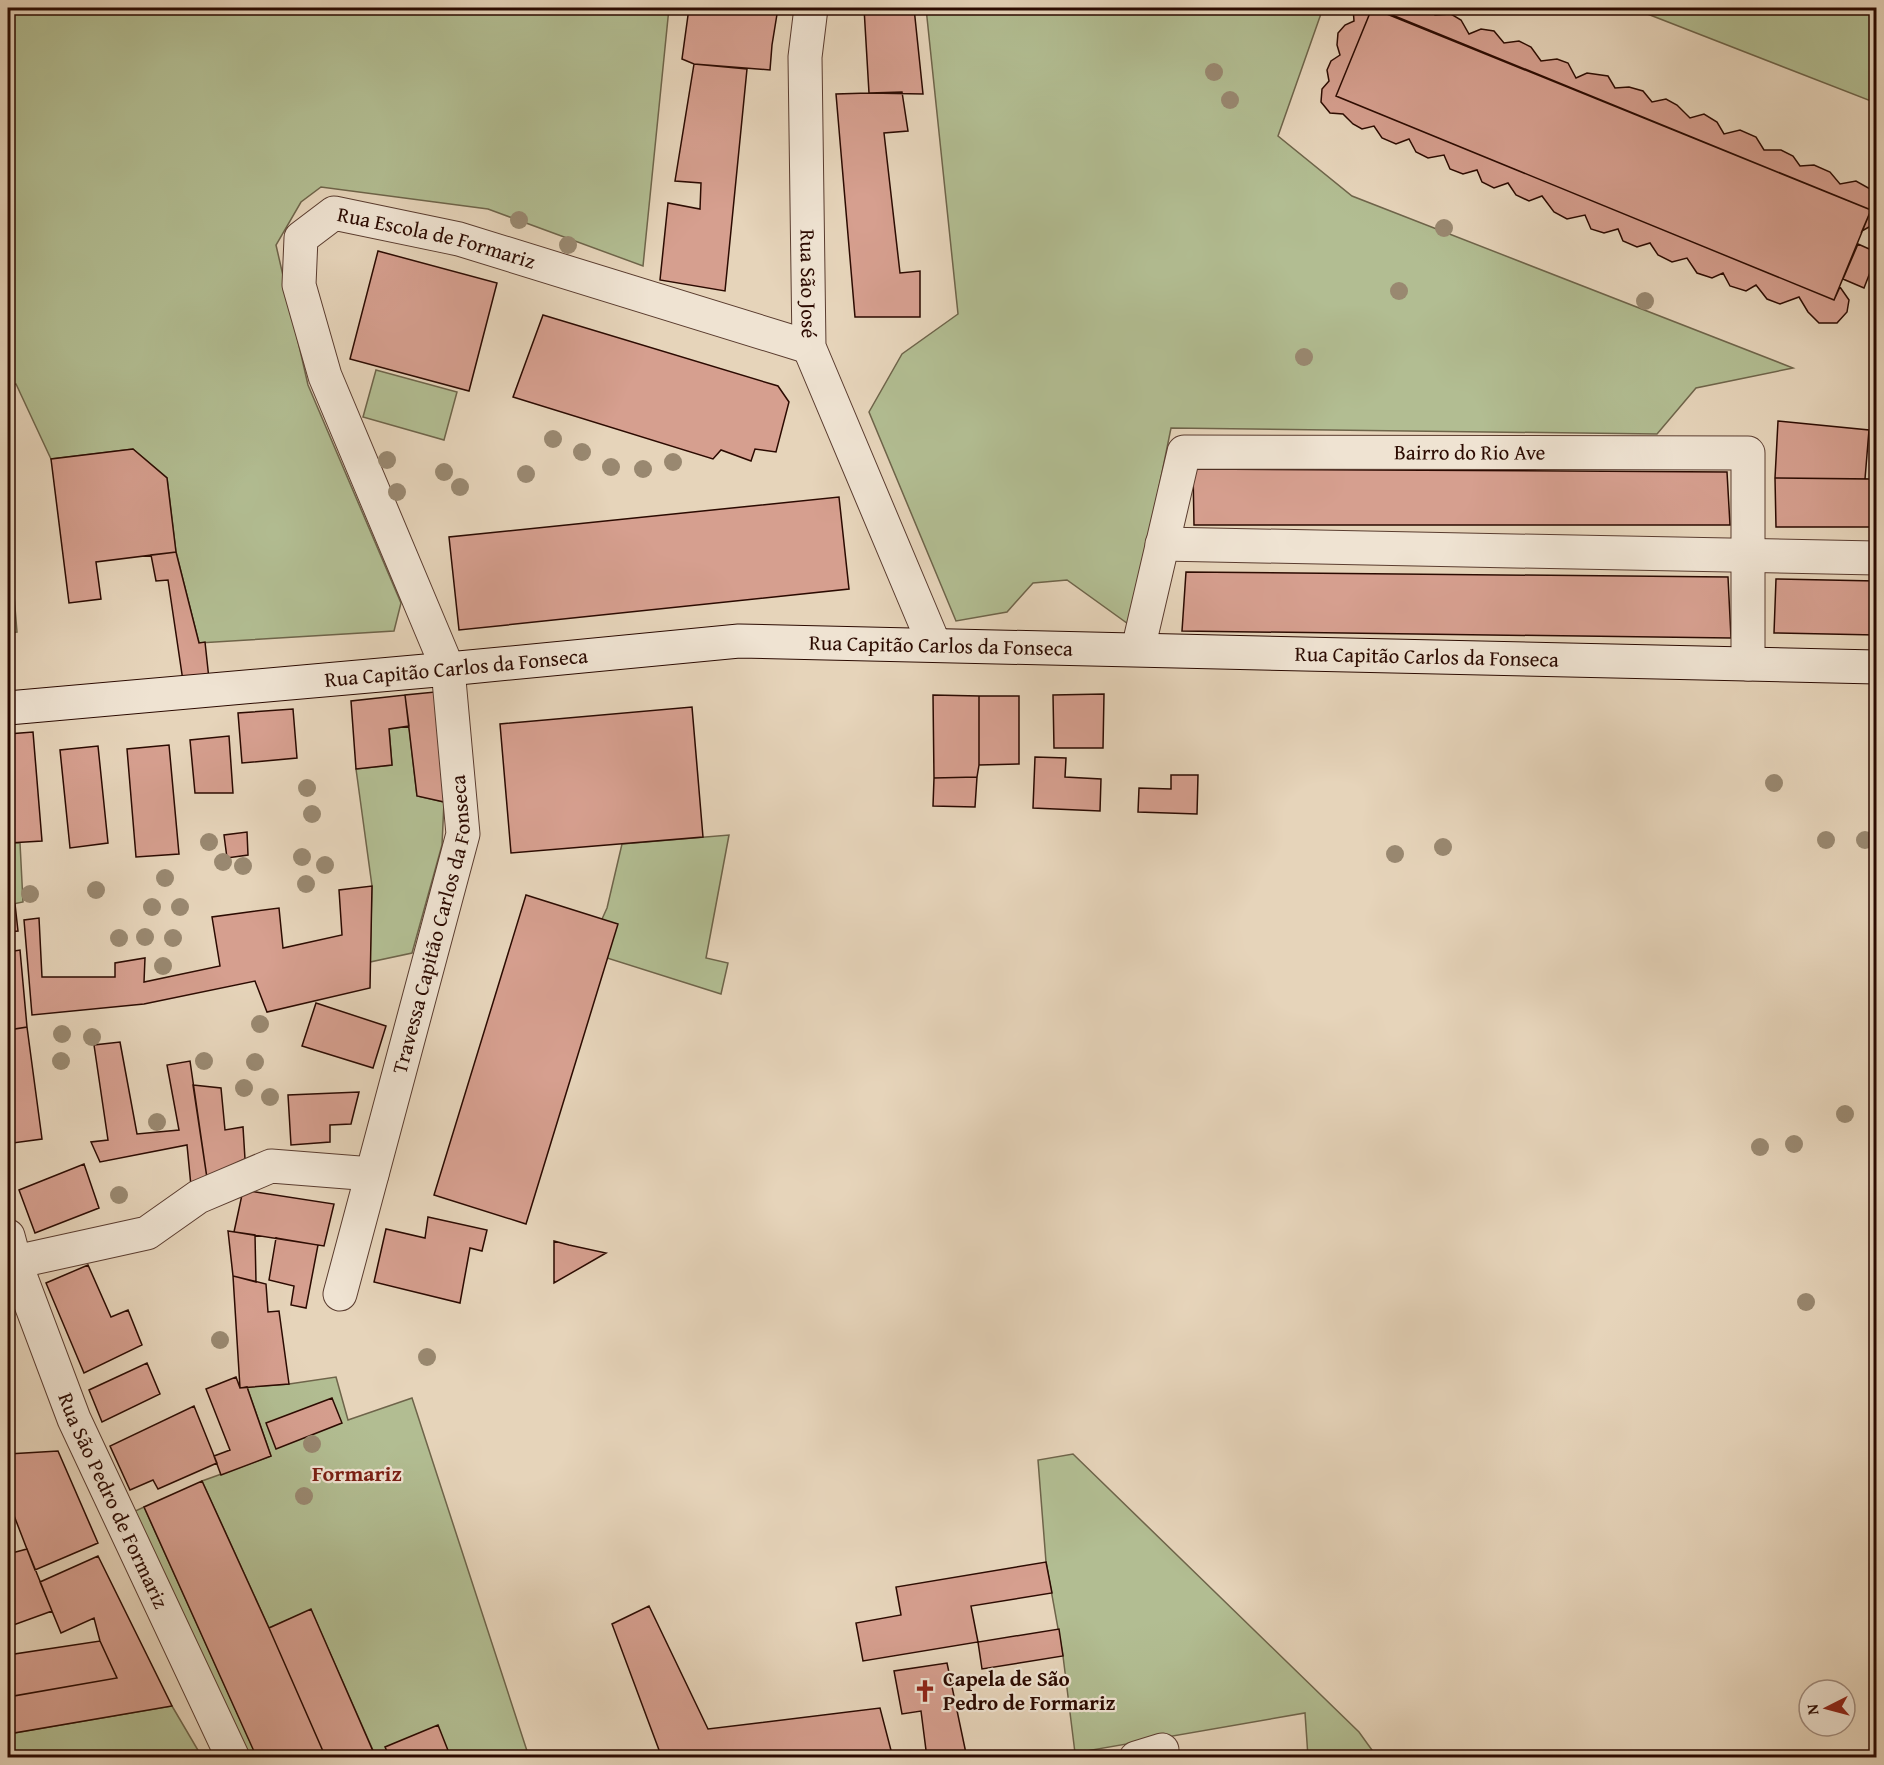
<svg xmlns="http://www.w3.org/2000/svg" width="1884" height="1765" viewBox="0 0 1884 1765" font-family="'Gentium Book Plus',serif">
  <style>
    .green { fill: #b2bd92; stroke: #6e644a; stroke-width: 1.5 }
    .building { fill: #d69f8f; stroke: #2b0a01; stroke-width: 1.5 }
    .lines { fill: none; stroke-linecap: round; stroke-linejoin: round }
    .minor-casing { stroke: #5a3c2f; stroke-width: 35 }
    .secondary-casing { stroke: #2b0a01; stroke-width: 35 }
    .minor { stroke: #efe3d2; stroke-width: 33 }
    .secondary { stroke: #efe3d2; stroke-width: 33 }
    .tree { fill: #998870 }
    .labels { text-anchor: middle; stroke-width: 4.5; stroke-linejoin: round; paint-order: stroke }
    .street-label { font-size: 21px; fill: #2b0a01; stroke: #efe3d2 }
    .poi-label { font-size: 21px; font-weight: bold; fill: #2b0a01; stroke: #efe3d2; text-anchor: start }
    .neighbourhood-label { font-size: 22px; font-weight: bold; fill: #7a1f14; stroke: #efe3d2 }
  </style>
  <rect width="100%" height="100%" fill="#e6d4ba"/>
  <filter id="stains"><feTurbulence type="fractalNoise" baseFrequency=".00333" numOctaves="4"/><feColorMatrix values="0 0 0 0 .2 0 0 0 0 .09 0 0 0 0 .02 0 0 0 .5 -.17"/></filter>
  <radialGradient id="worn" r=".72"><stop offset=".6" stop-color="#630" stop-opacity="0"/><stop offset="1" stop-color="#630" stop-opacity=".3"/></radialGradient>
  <!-- green -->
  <path class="green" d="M8,8h661l-26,258 -155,-57 -167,-22 -20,15 -25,43 32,140 93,218 -7,28 -195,12 -23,-91 -9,-74 -34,-29 -82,10 -35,-75 -8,1z
    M926,8h397l-45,128 74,60 441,172 -97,20 -39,46 -486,-6 -40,198 -64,-46 -34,3 -26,29 -51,9 -87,-209 33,-58 56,-40z
    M1632,8h244v95z
    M376,370l81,22 -13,48 -81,-23z
    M8,521l9,111 -9,1z
    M409,726l8,70 27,6 -2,43 -30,108 -42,9 2,-76 -16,-117 36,-4 -3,-36z
    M8,823l1,20h11l3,59 -15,3z
    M729,835l-23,123 22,5 -7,31 -114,-36 -5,-39 5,-11 15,-64z
    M336,1377l12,43 64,-22 117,359h-153l-65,-147 -42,18 -67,-147 69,-25 -24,-69 42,-3z
    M1073,1454l286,278 18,25h-69l-3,-44 -230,40 -12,-97 -17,-94 -8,-102z
    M144,1507l113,250h-12l-112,-245z
    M172,1706l30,51 -194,1v-24z"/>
  <!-- building -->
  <path class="building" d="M689,8h89l-6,37 -2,25 -76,-6 -12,-5z
    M864,8h50l9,86 -54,-1z
    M1353,8h19l-36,88 498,204 6,-13 9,13 -2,12 -10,11h-18l-11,-11 -9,-15 -19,7 -13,-5 -11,-14 -10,6 -16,-5 -7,-13 -11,5 -15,-5 -10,-15 -15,4 -14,-7 -8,-12 -13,4 -14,-6 -5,-12 -14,4 -13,-4 -6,-14 -18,4 -13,-7 -12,-16 -13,5 -13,-6 -8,-12 -14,5 -12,-6 -5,-12 -14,4 -13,-5 -6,-14 -16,3 -12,-6 -7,-13 -13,5 -14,-6 -8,-12 -12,3 -9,-5 -10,-10 -13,-1 -9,-11 1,-13 7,-8 -2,-11 4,-9 9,-6 -3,-10 1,-12 7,-8 9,-4z
    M1372,8l499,202 -37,90 -498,-204z
    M1375,8h54l6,7 16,-1 10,6 8,14 12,-5 13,2 10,12 15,-2 12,6 10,14 16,-2 11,4 8,15 11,-5 21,3 7,12 14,-1 14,4 9,11 14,-3 11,6 13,13 14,-4 13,8 7,12 16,-4 16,7 8,13h17l12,6 7,10 14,-1 16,7 10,12 16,-3 16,9 4,11v22l-14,8 9,-21z
    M694,64l53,5 -22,222 -65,-11 8,-77 32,6 1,-26 -26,-2z
    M902,92l6,39 -24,2 16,140 20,-2v46h-65l-19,-223z
    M1858,244l18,8v5l-12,31 -21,-9z
    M378,251l119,32 -28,108 -119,-32z
    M543,315l235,71 11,16 -13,50 -21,-3 -4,12 -30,-11 -8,9 -200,-62z
    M1778,421l91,9 -4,49 -90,-1z
    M133,449l34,29 9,74 -80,10 5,37 -32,4 -18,-144z
    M1193,469l534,3 3,53h-536z
    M1775,478l101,1v48h-100z
    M839,497l10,92 -390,41 -10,-93z
    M176,552l23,91 6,-1 4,37 -26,2 -15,-101 -12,1 -5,-26z
    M1186,572l542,5 3,61 -549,-7z
    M1776,579l100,2v54l-102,-2z
    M435,692l9,110 -27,-6 -12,-101z
    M1104,694l-1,54h-49l-1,-53z
    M405,695l4,31 -20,3 3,36 -36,4 -5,-68z
    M933,695l46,1v69l-2,12 -43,1z
    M979,696h40v68l-40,1z
    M692,707l11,130 -192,16 -11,-129z
    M293,709l4,49 -55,5 -4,-50z
    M33,732l9,109 -33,2 -1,-109z
    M229,736l4,57h-38l-5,-53z
    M169,745l10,109 -43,3 -9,-108z
    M98,746l10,97 -38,5 -10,-98z
    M1035,757l31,1 -1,19 36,2 -1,32 -67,-3z
    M1171,775h27l-1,39 -59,-2 1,-24 32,1z
    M977,777l-2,30 -42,-1 1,-28z
    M247,832l1,23 -21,3 -3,-23z
    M372,886l-2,102 -103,24 -12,-31 -111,23 -112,11 -8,-95 15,-2 3,59h73v-14l30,-5 -1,24 76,-16 -8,-49 67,-9 4,40 59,-13 -3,-45z
    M526,895l92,29 -92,300 -92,-29z
    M15,904l3,27 -10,1v-27z
    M20,950l7,77 -19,3v-78z
    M316,1003l70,23 -13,42 -71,-22z
    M27,1027l15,112 -29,4 -3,-18h-2v-95z
    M120,1042l17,92 42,-4 -12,-65 23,-4 17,117 -16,8 -4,-41 -87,17 -9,-20 17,-2 -14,-95z
    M193,1085l28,3 4,42 18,-3 2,32 -38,19z
    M359,1092l-8,32 -21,1v17l-39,3 -3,-50z
    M84,1164l15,44 -64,25 -16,-43z
    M243,1190l91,14 -10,42 -90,-14z
    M428,1217l59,13 -5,21 -12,-3 -10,55 -86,-21 12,-53 39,9z
    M228,1231l27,4 1,47 -23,-6z
    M276,1238l42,7 -12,63 -15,-3 3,-19 -25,-6z
    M554,1241l15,4 37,8 -52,30z
    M88,1265l23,52 17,-7 14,35 -58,28 -38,-90z
    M233,1276l33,8 2,28 11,-1 10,73 -49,4z
    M147,1363l13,31 -58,28 -13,-32z
    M236,1377l4,11 7,-1 24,69 -50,19 -7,-19 16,-6 -24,-61z
    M332,1398l10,25 -66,26 -10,-26z
    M194,1406l23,57 -59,26 -5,-9 -23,10 -20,-44z
    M58,1451l40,92 -63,27 -27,-70v-46z
    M202,1481l67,147 57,130h-69l-113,-251z
    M27,1549l25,62 -44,16v-73z
    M98,1556l74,150 -164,28v-37l109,-19 -17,-37 -6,-23 -33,15 -21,-51z
    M1046,1562l6,31 -81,13 7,36 -115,19 -7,-38 45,-8 -5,-28z
    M649,1606l59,123 172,-21 13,50h-231l-50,-134z
    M311,1609l65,149h-50l-57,-130z
    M1059,1629l4,27 -81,13 -4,-27z
    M100,1641l17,37 -109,19v-42z
    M947,1663l20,95h-40l-6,-47 -19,3 -8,-43z
    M438,1725l13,33h-61l-5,-11z"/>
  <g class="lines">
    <!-- minor casing -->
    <g class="minor-casing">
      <g id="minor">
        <path id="s1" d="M811,8l-6,49 4,290 125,297"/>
        <path d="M1162,544l714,14"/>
        <path id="s2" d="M1138,649l46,-197 564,1v211"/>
        <path id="s3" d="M8,1236l7,26 59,157 159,339"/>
        <path d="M15,1262l132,-29 51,-36 73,-31 101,8"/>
        <path id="s4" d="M340,1294l123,-460 -15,-165 -123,-293 -26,-91 2,-47 33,-25 125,26 350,108"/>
        <path d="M1136,1758l26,-8"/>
      </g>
    </g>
    <!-- secondary casing -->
    <g class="secondary-casing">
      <g id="secondary">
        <path id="s5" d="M8,708l440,-39 291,-28 1137,26"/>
      </g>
    </g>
    <!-- minor -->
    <use href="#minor" class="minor"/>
    <!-- secondary -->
    <use href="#secondary" class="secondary"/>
  </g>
  <!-- trees -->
  <g class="tree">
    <circle cx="1214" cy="72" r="9"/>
    <circle cx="1230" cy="100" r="9"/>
    <circle cx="519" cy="220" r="9"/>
    <circle cx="1444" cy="228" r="9"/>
    <circle cx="568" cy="245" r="9"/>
    <circle cx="1399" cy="291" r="9"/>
    <circle cx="1645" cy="301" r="9"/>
    <circle cx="1304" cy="357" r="9"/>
    <circle cx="553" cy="439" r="9"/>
    <circle cx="582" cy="452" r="9"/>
    <circle cx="387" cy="460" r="9"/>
    <circle cx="673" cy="462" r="9"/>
    <circle cx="611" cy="467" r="9"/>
    <circle cx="643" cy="469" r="9"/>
    <circle cx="444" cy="472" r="9"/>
    <circle cx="526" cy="474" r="9"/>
    <circle cx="460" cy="487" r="9"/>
    <circle cx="397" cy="492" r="9"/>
    <circle cx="1774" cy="783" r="9"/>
    <circle cx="307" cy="788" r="9"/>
    <circle cx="312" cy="814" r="9"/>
    <circle cx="1826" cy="840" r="9"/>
    <circle cx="1865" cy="840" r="9"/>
    <circle cx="209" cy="842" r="9"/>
    <circle cx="1443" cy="847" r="9"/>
    <circle cx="1395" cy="854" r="9"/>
    <circle cx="302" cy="857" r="9"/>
    <circle cx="223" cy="862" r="9"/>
    <circle cx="325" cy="865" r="9"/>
    <circle cx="243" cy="866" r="9"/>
    <circle cx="165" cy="878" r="9"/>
    <circle cx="306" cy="884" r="9"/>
    <circle cx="96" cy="890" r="9"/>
    <circle cx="30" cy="894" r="9"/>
    <circle cx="152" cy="907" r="9"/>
    <circle cx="180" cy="907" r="9"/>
    <circle cx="145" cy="937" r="9"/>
    <circle cx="119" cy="938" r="9"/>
    <circle cx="173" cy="938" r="9"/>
    <circle cx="163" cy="966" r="9"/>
    <circle cx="260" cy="1024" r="9"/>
    <circle cx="62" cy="1034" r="9"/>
    <circle cx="92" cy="1037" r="9"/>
    <circle cx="61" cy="1061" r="9"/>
    <circle cx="204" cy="1061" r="9"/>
    <circle cx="255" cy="1062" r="9"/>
    <circle cx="244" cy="1088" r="9"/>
    <circle cx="270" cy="1097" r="9"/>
    <circle cx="1845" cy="1114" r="9"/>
    <circle cx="157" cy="1122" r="9"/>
    <circle cx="1794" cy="1144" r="9"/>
    <circle cx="1760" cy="1147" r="9"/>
    <circle cx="119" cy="1195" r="9"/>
    <circle cx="1806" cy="1302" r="9"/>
    <circle cx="220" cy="1340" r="9"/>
    <circle cx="427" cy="1357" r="9"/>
    <circle cx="312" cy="1444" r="9"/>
    <circle cx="304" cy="1496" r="9"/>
  </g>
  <!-- icons -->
  <defs>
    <g id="church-bare" transform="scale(1.8)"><path d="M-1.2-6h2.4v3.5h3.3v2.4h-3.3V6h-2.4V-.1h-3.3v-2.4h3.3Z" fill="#8f2418" stroke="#efe3d2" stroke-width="2.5" paint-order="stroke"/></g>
  </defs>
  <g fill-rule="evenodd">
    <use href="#church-bare" x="925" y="1691"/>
  </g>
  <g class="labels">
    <!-- street labels -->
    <g class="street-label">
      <text dy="7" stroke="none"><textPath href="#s4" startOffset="1248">Rua Escola de Formariz</textPath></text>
      <text dy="7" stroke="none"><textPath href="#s1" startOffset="276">Rua São José</textPath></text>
      <text dy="7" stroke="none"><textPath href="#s2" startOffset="488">Bairro do Rio Ave</textPath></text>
      <text dy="7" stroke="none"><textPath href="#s5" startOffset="936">Rua Capitão Carlos da Fonseca</textPath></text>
      <text dy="7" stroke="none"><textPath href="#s5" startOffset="1422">Rua Capitão Carlos da Fonseca</textPath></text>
      <text dy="7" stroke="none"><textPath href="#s5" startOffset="450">Rua Capitão Carlos da Fonseca</textPath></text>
      <text dy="7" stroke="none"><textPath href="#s4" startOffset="382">Travessa Capitão Carlos da Fonseca</textPath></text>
      <text dy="7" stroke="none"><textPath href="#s3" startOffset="285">Rua São Pedro de Formariz</textPath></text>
    </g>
    <!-- poi labels -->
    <g class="poi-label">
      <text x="943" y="1686">Capela de São<tspan x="943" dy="24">Pedro de Formariz</tspan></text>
    </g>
    <!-- neighbourhood labels -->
    <g class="neighbourhood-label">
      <text x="357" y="1481">Formariz</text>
    </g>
  </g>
  <!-- margin -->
  <rect width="1884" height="1765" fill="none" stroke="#e6d4ba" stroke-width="30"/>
  <rect x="9" y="9" width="1866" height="1747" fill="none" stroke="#2b0a01" stroke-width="3"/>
  <rect x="15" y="15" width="1854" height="1735" fill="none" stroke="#2b0a01" stroke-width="1.5"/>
  <!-- north arrow -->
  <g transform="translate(1827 1708) rotate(264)"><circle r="28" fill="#efe3d2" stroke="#a18c7e" stroke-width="1.5"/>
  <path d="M0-4.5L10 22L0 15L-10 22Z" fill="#8f2418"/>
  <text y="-9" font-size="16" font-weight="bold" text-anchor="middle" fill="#2b0a01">N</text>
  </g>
  <rect width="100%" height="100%" filter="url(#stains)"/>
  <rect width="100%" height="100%" fill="url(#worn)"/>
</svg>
